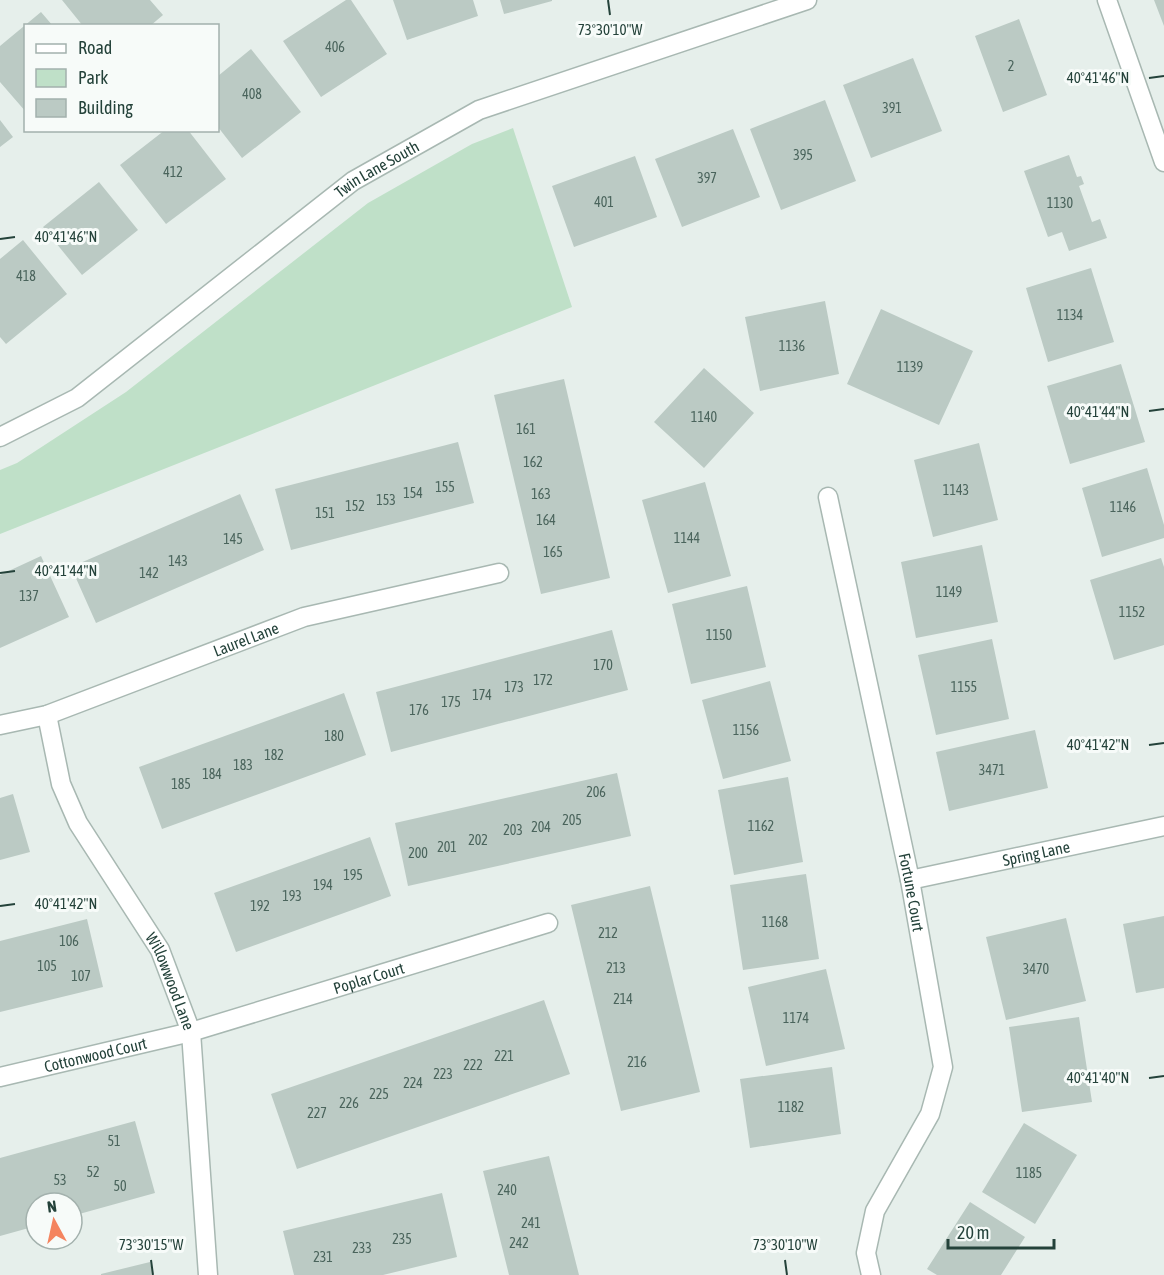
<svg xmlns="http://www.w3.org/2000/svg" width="1164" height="1275" viewBox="0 0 1164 1275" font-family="'Asap Condensed',sans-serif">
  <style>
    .green { fill: #bfe0c8 }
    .building { fill: #bbcac4 }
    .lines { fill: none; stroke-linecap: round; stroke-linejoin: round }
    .street-casing { stroke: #a8b8b2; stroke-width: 21 }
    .street { stroke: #fff; stroke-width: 18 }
    .ticks { fill: none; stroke: #24423a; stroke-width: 2 }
    .labels { text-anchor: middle; stroke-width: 6; stroke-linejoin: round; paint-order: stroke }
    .number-label { font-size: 14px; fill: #4a645c }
    .street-label { font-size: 16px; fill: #24423a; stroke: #f7fbf9 }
    .ticks-label { font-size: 15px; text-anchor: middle; fill: #24423a; stroke: #f7fbf9; stroke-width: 6; stroke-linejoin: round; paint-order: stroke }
  </style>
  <rect width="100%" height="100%" fill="#e6efeb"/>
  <!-- green -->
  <path class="green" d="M513,128l59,179 -572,227v-64l17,-7 109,-71 242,-189 104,-59z"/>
  <!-- building -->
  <path class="building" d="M62,0h88l13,15 -13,11h-67z
    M346,0h5l36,54 -66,43 -38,-56z
    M393,0h80l5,16 -71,24z
    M500,0h52v1l-48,13z
    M1154,0h10v26z
    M41,12l12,14h-27v86l-26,-30v-36z
    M1019,19l28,76 -44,17 -28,-76z
    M251,49l50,63 -59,46 -24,-31v-51z
    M913,58l29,73 -71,27 -28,-73z
    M825,100l31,81 -75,29 -31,-81z
    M0,120l13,17 -13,10z
    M733,129l27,68 -78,30 -27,-68z
    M165,130h23l38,49 -60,45 -46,-59z
    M1069,155l8,22 4,-1 3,8 -5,2 13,36 8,-3 7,19 -38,13 -7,-19 -14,5 -24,-66z
    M635,156l22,61 -83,30 -22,-61z
    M99,182l39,48 -56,45 -39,-48z
    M23,240l44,54 -61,50 -6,-7v-78z
    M1091,268l23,74 -66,20 -22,-74z
    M825,301l14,73 -79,17 -15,-74z
    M881,309l92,42 -34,74 -92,-41z
    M1121,364l24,78 -75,22 -23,-78z
    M704,368l50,45 -50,55 -50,-46z
    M564,379l46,199 -69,16 -47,-199z
    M458,442l16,61 -183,47 -16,-61z
    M979,443l19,77 -65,17 -19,-77z
    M1147,468l17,57v13l-62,19 -20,-69z
    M705,482l26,94 -63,17 -26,-93z
    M240,494l24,56 -168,73 -25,-56z
    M982,545l16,77 -82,16 -15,-76z
    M41,556l28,61 -69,31v-73z
    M1161,558l3,9v78l-50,15 -24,-80z
    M747,586l19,81 -75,17 -19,-80z
    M612,630l16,60 -237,62 -15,-60z
    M992,639l17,80 -73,16 -18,-80z
    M770,681l21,80 -68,18 -21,-79z
    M344,693l22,62 -204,74 -23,-62z
    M1035,730l13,58 -99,23 -13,-59z
    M617,773l14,63 -223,50 -13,-63z
    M788,777l15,85 -69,13 -16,-85z
    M13,794l17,58 -30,8v-62z
    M370,837l21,59 -155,56 -22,-59z
    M806,874l13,85 -76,11 -13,-85z
    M650,886l50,206 -79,19 -50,-206z
    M1164,916v72l-28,5 -13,-69z
    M1066,918l20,83 -80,19 -20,-83z
    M87,919l16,68 -103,25v-71z
    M826,969l19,80 -79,17 -18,-79z
    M544,1000l26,74 -273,95 -26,-75z
    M1079,1017l13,85 -70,10 -13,-85z
    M832,1067l9,67 -91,14 -10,-69z
    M135,1121l20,72 -83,23v-13h-36v23l-36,10v-78z
    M1024,1123l53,32 -42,69 -53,-32z
    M549,1156l30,119h-70l-26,-104z
    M442,1193l15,64 -74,18h-89l-11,-44z
    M970,1202l55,35 -24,38h-64l-10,-6z
    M150,1262l3,13h-52v-1z"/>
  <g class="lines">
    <!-- street casing -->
    <g class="street-casing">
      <g id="street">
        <path d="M1107,0l57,162"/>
        <path id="s1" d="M0,437l77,-39 276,-217 126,-71 328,-110"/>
        <path id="s2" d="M828,497l82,383 33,187 -13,47 -55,97 -9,42 5,22"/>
        <path id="s3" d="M47,715l14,69 17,39 82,127 31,82 17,243"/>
        <path id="s4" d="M0,725l47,-10 257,-98 195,-44"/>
        <path id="s5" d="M910,880l254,-54"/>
        <path id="s6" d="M0,1077l191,-45 357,-109"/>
      </g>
    </g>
    <!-- street -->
    <use href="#street" class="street"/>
  </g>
  <!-- ticks -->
  <path class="ticks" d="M608,0l2,15M1149,78l15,-2M0,239l15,-2M1149,411l15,-2M0,573l15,-2M1149,745l15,-2M0,906l15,-2M1149,1078l15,-2M151,1260l2,15M785,1260l2,15"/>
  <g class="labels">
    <!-- number labels -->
    <g class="number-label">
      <text x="335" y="52">406</text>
      <text x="1011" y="71">2</text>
      <text x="252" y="99">408</text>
      <text x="892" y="113">391</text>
      <text x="803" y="160">395</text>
      <text x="173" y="177">412</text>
      <text x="707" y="183">397</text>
      <text x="604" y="207">401</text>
      <text x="1060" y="208">1130</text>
      <text x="26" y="281">418</text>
      <text x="1070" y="320">1134</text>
      <text x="792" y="351">1136</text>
      <text x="910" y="372">1139</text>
      <text x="704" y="422">1140</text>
      <text x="526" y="434">161</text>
      <text x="533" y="467">162</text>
      <text x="445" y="492">155</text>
      <text x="956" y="495">1143</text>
      <text x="413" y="498">154</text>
      <text x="541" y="499">163</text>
      <text x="386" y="505">153</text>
      <text x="355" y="511">152</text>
      <text x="1123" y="512">1146</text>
      <text x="325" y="518">151</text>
      <text x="546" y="525">164</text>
      <text x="687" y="543">1144</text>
      <text x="233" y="544">145</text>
      <text x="553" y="557">165</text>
      <text x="178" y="566">143</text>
      <text x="149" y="578">142</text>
      <text x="949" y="597">1149</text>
      <text x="29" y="601">137</text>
      <text x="1132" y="617">1152</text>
      <text x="719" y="640">1150</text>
      <text x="603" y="670">170</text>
      <text x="543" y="685">172</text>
      <text x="514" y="692">173</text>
      <text x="964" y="692">1155</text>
      <text x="482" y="700">174</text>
      <text x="451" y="707">175</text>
      <text x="419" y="715">176</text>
      <text x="746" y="735">1156</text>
      <text x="334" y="741">180</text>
      <text x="274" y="760">182</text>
      <text x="243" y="770">183</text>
      <text x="992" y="775">3471</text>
      <text x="212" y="779">184</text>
      <text x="181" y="789">185</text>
      <text x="596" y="797">206</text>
      <text x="572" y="825">205</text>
      <text x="761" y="831">1162</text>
      <text x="541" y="832">204</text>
      <text x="513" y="835">203</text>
      <text x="478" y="845">202</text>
      <text x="447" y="852">201</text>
      <text x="418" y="858">200</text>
      <text x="353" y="880">195</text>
      <text x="323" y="890">194</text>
      <text x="292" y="901">193</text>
      <text x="260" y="911">192</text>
      <text x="775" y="927">1168</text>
      <text x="608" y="938">212</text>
      <text x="69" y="946">106</text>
      <text x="47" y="971">105</text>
      <text x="616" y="973">213</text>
      <text x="1036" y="974">3470</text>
      <text x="81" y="981">107</text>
      <text x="623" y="1004">214</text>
      <text x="796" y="1023">1174</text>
      <text x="504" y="1061">221</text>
      <text x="637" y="1067">216</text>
      <text x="473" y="1070">222</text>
      <text x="443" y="1079">223</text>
      <text x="413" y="1088">224</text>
      <text x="379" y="1099">225</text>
      <text x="349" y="1108">226</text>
      <text x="791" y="1112">1182</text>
      <text x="317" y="1118">227</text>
      <text x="114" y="1146">51</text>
      <text x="93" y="1177">52</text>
      <text x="1029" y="1178">1185</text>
      <text x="60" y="1185">53</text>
      <text x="120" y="1191">50</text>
      <text x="507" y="1195">240</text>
      <text x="531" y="1228">241</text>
      <text x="402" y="1244">235</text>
      <text x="519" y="1248">242</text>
      <text x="362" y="1253">233</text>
      <text x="323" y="1262">231</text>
    </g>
    <!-- street labels -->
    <g class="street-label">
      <text dy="6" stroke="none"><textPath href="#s1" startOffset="464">Twin Lane South</textPath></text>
      <text dy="6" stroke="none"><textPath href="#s4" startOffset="261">Laurel Lane</textPath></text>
      <text dy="6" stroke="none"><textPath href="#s5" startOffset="129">Spring Lane</textPath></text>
      <text dy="6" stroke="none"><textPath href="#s2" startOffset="404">Fortune Court</textPath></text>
      <text dy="6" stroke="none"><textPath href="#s6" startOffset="382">Poplar Court</textPath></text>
      <text dy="6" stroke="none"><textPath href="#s3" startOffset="297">Willowwood Lane</textPath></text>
      <text dy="6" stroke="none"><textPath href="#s6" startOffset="98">Cottonwood Court</textPath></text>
    </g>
  </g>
  <g class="ticks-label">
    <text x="610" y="35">73°30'10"W</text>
    <text x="1098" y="83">40°41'46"N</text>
    <text x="66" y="242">40°41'46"N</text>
    <text x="1098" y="417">40°41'44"N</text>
    <text x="66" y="576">40°41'44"N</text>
    <text x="1098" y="750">40°41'42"N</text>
    <text x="66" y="909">40°41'42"N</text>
    <text x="1098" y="1083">40°41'40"N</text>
    <text x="151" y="1250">73°30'15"W</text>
    <text x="785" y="1250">73°30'10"W</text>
  </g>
  <!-- legend -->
  <rect x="24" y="24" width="195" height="108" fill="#f7fbf9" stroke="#a3b1ad" stroke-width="1.5"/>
  <rect x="36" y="44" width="30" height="9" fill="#ffffff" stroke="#a3b1ad" stroke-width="1.5"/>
  <text x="78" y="54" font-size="18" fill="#24423a">Road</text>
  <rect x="36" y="69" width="30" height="18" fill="#bfe0c8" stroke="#a3b1ad" stroke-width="1.5"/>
  <text x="78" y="84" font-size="18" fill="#24423a">Park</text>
  <rect x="36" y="99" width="30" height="18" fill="#bbcac4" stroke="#a3b1ad" stroke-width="1.5"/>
  <text x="78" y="114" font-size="18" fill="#24423a">Building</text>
  <!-- north arrow -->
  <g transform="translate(54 1221) rotate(352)"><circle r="28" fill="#f7fbf9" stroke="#a3b1ad" stroke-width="1.5"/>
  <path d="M0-4.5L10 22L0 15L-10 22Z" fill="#f4845f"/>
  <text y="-9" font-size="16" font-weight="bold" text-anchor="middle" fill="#24423a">N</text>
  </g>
  <!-- scale -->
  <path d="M948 1239v9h106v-9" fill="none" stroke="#24423a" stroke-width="3"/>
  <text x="957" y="1239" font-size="18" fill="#24423a" stroke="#f7fbf9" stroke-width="4.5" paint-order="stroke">20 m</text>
</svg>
